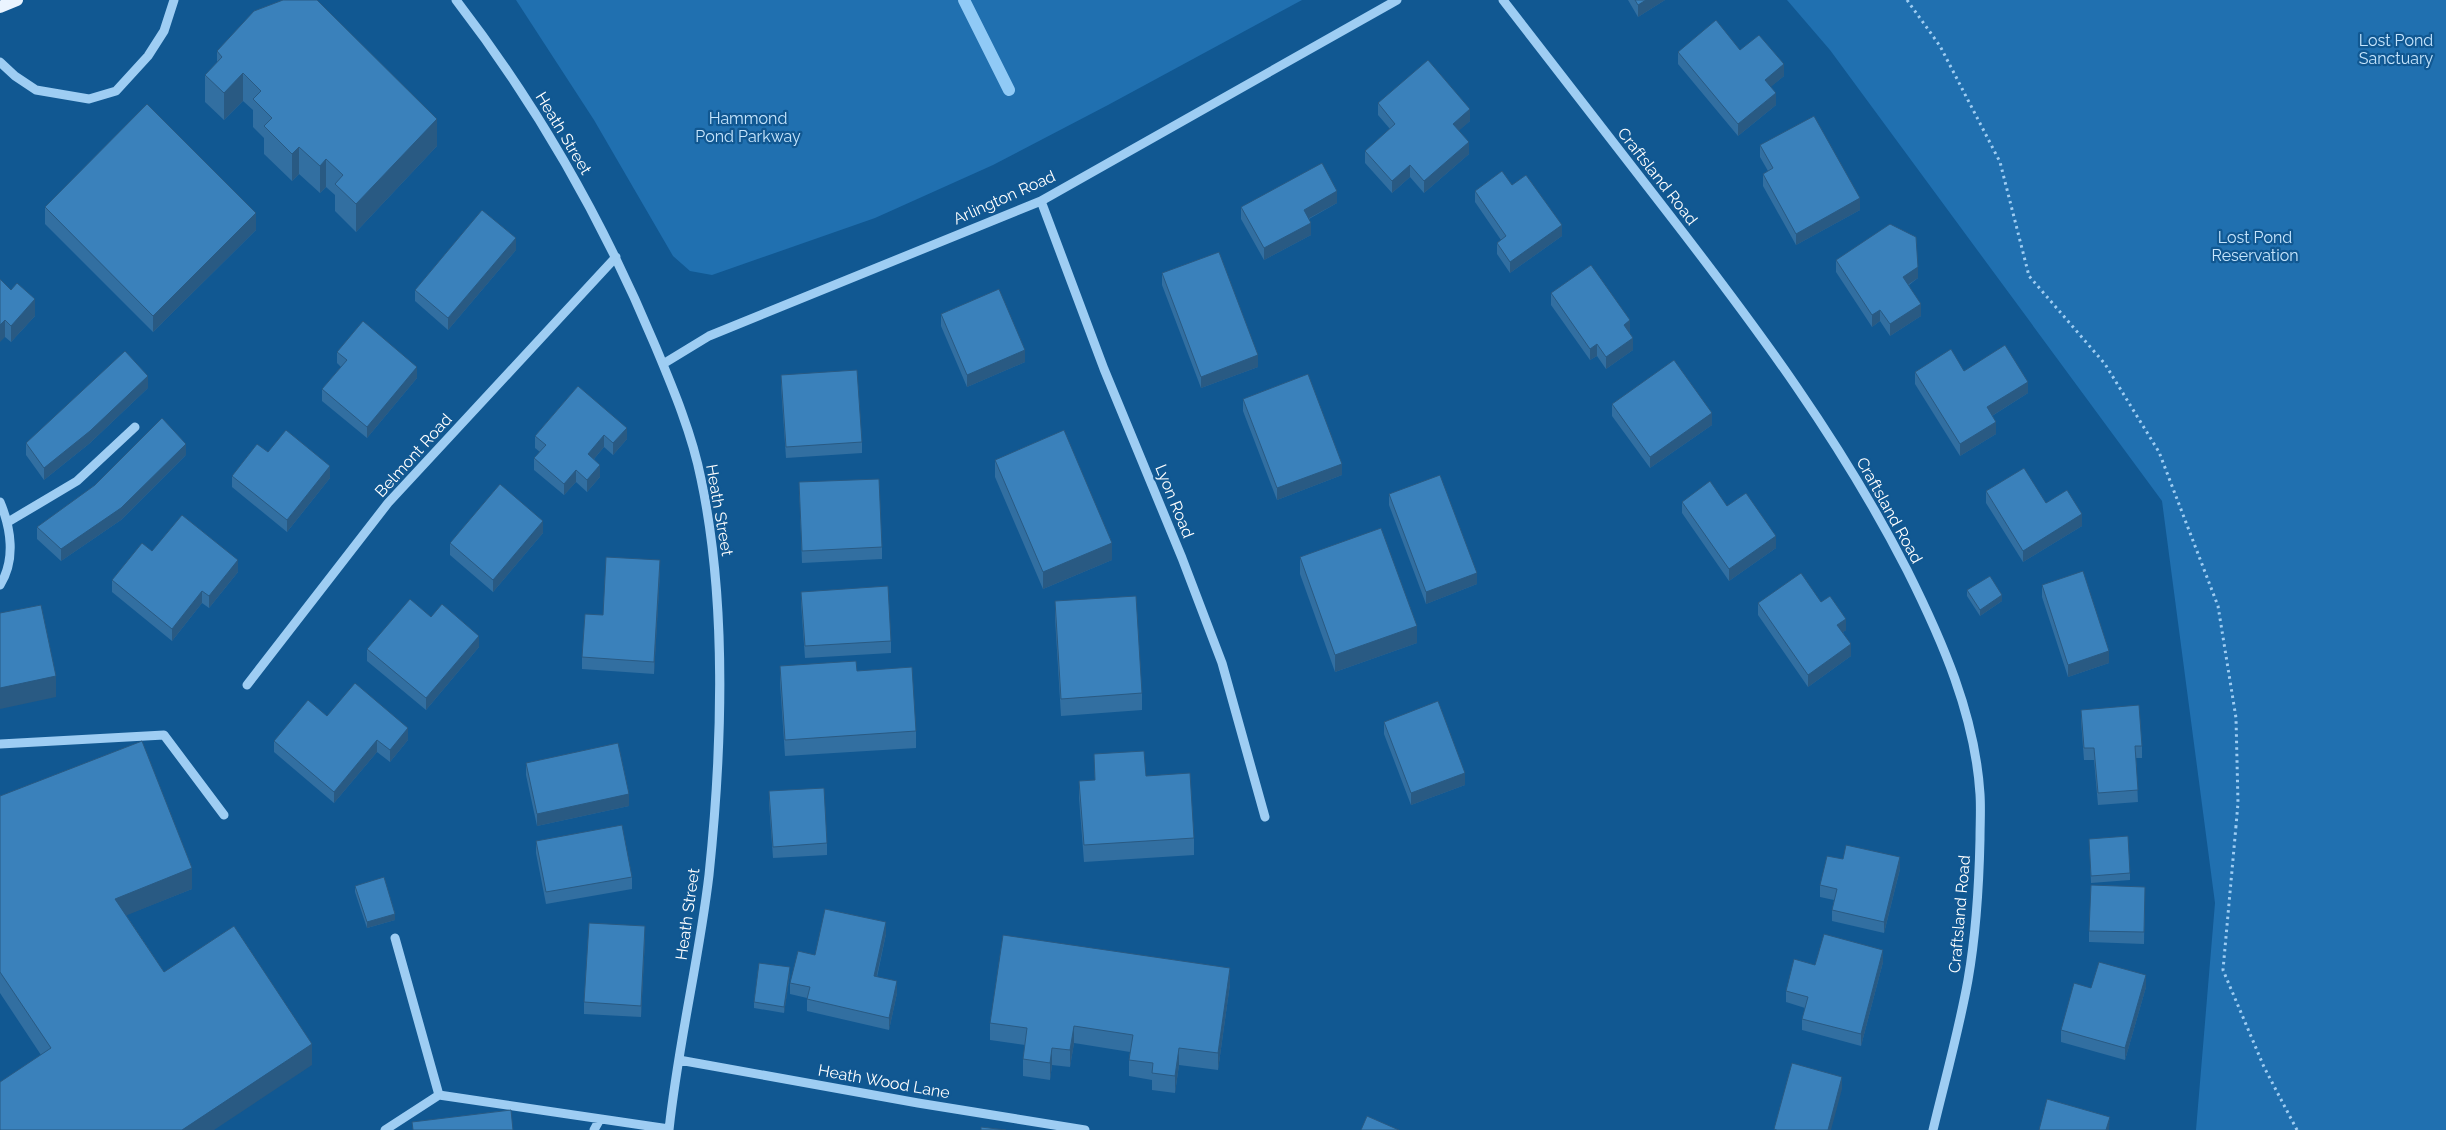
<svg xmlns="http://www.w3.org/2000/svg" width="2446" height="1130" viewBox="0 0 2446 1130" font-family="Raleway,sans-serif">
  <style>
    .green { fill: #2070b0 }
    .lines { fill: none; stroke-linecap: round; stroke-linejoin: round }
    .stream { stroke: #90caf6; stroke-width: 12 }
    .path { stroke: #9ecdf3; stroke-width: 3; stroke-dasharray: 2.5 4; stroke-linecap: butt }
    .minor { stroke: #9ecdf3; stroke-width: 9 }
    .major { stroke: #eaf4ff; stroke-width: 12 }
    .wall { fill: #326fa1 }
    .shaded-wall { fill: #295a83 }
    .building { fill: #3a81bb; stroke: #295a83 }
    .labels { text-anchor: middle; stroke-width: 4.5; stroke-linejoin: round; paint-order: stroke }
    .park-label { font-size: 16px; fill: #c6e5fd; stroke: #115892 }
    .street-label { font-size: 16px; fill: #fff; stroke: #115892 }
  </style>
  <rect width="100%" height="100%" fill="#115892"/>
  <!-- green -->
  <path class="green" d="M516,0h786l-194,105 -115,60 -118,53 -163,57 -22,-4 -17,-15 -79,-136z
    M1787,0h659v1130h-250l19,-227 -53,-402 -332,-451z"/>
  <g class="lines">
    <!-- stream -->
    <path class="stream" d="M964,0l45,90"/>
    <!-- path -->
    <path class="path" d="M1907,0l33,46 60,116 29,114 76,88 54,88 59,154 18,112 2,85 -2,23
      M2236,826l-13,144 41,97 33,63"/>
    <!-- minor -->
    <path class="minor" d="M456,0c81,105 147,221 198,343 18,43 38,90 47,136 26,122 21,272 8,396 -10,85 -31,169 -40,255
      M1503,0c55,71 110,142 165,213 89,115 173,228 239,357 35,70 68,145 73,224 1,15 0,30 0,45 -1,47 -4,95 -12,141 -9,50 -23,100 -35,150
      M0,62l15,14 21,14 53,9 27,-8 32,-35 16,-25 10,-31
      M1041,201l63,168 78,189 40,105 43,154
      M663,364l46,-28 332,-135 356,-201
      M0,502c11,26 16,58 0,83
      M8,522l69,-41 58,-54
      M247,685l141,-182 228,-246
      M0,744l164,-9 60,80
      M395,938l44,157
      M679,1060l239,43 167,27
      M385,1130l54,-35 230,34
      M594,1130l6,-11"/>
    <!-- major -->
    <path class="major" d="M0,7l17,-7"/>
  </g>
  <!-- wall -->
  <path class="wall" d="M1628,0h37l-27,17z
    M1740,50l44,26 -14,11 6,18 -38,31 -60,-72v-12z
    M217,51l220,95 -81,86 -21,-21v-16l-9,-8 -6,6 -21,-19 -7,7 -28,-27v-16l-11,-11v-17l-10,-9 -19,19 -19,-18v-27l12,-12z
    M1378,103l92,18 -11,9 10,24 -45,39 -14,-16 -18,16 -27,-30v-12l25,-22 -12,-14z
    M1760,145l100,65 -64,35 -33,-59v-12l5,-3 -8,-14z
    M1512,185l50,51 -52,37 -13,-19v-11l4,-3 -26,-38v-11z
    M1337,203l-28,16 2,16 -47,25 -23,-41v-12z
    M45,207l211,23 -103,102 -108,-108z
    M516,250l-68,80 -33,-29v-11z
    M1836,260l82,18 -9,7 12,31 -31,20 -10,-15 -8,6 -36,-55z
    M1162,273l96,94 -57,21 -39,-103z
    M0,279l35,37 -24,26 -6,-5z
    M1551,293l79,39 -1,1 4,17 -27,19 -9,-13 -7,4 -39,-55z
    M941,314l84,48 -58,25 -26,-61z
    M337,352l80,26 -50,60 -45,-37v-12l19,-22 -4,-4z
    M1964,371l64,22 -36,23 4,18 -36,22 -45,-72v-12z
    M781,375l81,67v11l-76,5 -5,-71z
    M578,386l49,53 -14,16 -9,-8 -10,12 6,18 -13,15 -11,-10 -12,13 -30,-25v-12l6,-6 -5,-4v-12z
    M148,388l-58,55 -46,37 -18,-25v-12z
    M1243,399l99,76 -65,25 -34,-89z
    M1612,404l100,21 -62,43 -38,-52z
    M268,452l62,26 -43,54 -55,-45v-11z
    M186,455l-65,65 -60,41 -24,-22v-12z
    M995,460l117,100 -69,29 -48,-112z
    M799,482l83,65v12l-80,4z
    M1986,491l60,12 36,23 -59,36 -37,-59z
    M1389,494l88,90 -51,20 -37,-99z
    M1682,502l94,46 -47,33 -47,-68z
    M543,533l-50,59 -43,-37v-12z
    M152,551l86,21 -29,36 -7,-5 -30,38 -60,-49v-12z
    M1300,557l117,86 -82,29 -35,-98z
    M660,572l-6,102 -72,-5v-12z
    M2042,585l67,78 -41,14 -26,-80z
    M1967,590l35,11 -22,15 -13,-20z
    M801,592l90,49v12l-86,5 -4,-54z
    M1055,601l87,92v17l-81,6 -6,-98z
    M1821,602l25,28 -3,2 8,24 -43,31 -50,-72v-12z
    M431,617l48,30 -53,63 -59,-49v-12z
    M780,666l77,5 59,60v17l-131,8 -5,-73z
    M2081,710l61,36v12h-6l2,44 -40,3 -4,-45h-10l-3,-39z
    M327,716l81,24 -18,22 -13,-10 -43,51 -60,-51v-11z
    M1384,722l81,63 -54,20 -27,-71z
    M1094,754l52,22 48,62v17l-110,7 -5,-64v-17l16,-1z
    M526,763l103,43 -92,20 -11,-51z
    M769,791l58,52v12l-54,3 -4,-55z
    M0,796l192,93 -66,26 38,57 148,93 -271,-10 -41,-62z
    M2089,839l41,34v7l-39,3z
    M536,841l96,36v12l-86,15 -10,-51z
    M1843,859l57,10 -16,64 -52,-12v-11l2,-10 -14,-3v-12z
    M355,886l40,34 -28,8 -12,-36z
    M2145,887l-1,57 -55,-2v-11z
    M886,934l-9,43 20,16 -8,37 -82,-19v-13l-17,-4v-11l25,-28z
    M645,938l-4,79 -57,-3v-12z
    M1883,962l-22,84 -59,-16v-11l3,-11 -19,-6v-11l29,-26z
    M790,973l-6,40 -30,-5v-6z
    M1230,984l-12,86 -39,-5 -4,28 -23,-3v-10l-23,-4v-16l1,-8 -56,-9 -4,24 -18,-2 -2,15 -27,-4v-17l2,-14 -35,-5v-17z
    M2146,987l-21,73 -64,-18v-12z"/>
  <!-- shaded-wall -->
  <path class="shaded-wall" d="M1646,0h19l-27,17v-12z
    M1784,64v12l-19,16v-12z
    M243,73v28l-19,19v-27z
    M1776,93v12l-38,31v-12z
    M1470,109v12l-17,15v-12z
    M437,119v27l-81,86v-28z
    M1469,142v12l-45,39v-12z
    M299,147v27l-7,7v-27z
    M326,159v28l-6,6v-27z
    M1410,165v12l-18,16v-12z
    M1337,191v12l-33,18v-11z
    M1860,198v12l-64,35v-11z
    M256,213v17l-103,102v-16z
    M1311,223v12l-47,25v-12z
    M1562,225v11l-52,37v-11z
    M516,238v12l-68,80v-12z
    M1918,267v11l-15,10v-11z
    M35,299v17l-24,26v-16z
    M1921,304v12l-31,20v-12z
    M1880,310v11l-8,6v-12z
    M5,320v17l-5,5v-17z
    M1630,320v12l-6,5v-12z
    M1633,338v12l-27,19v-12z
    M1597,344v12l-7,4v-11z
    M1025,350v12l-58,25v-12z
    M1258,355v12l-57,21v-11z
    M417,367v11l-50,60v-11z
    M148,376v12l-58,55 -46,37v-12z
    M2028,382v11l-41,26v-12z
    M1712,413v12l-62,43v-11z
    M1996,422v12l-36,22v-12z
    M627,428v11l-14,16v-12z
    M604,435v12l-16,19v-12z
    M186,444v11l-65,65 -60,41v-12z
    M1342,464v11l-65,25v-12z
    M600,465v12l-13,15v-12z
    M330,466v12l-43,54v-12z
    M576,470v12l-12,13v-11z
    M2082,514v12l-59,36v-11z
    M543,521v12l-50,59v-12z
    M1776,536v12l-47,33v-12z
    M1112,543v17l-69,29v-17z
    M238,560v12l-29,36v-12z
    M660,560v12l-6,102v-12z
    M1477,573v11l-51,20v-12z
    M202,591v12l-30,38v-12z
    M2002,595v6l-22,15v-6z
    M1846,619v11l-9,6v-11z
    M1417,626v17l-82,29v-17z
    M479,636v11l-53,63v-12z
    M1851,644v12l-43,31v-12z
    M2109,651v12l-41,14v-12z
    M56,676v21l-56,12v-21z
    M408,728v12l-18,22v-12z
    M377,740v12l-43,51v-11z
    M1465,773v12l-54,20v-12z
    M629,794v12l-92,20v-12z
    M1900,857v12l-16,64v-11z
    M192,868v21l-77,31v-21z
    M395,914v6l-28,8v-6z
    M886,922v12l-12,54v-12z
    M645,926v12l-4,79v-11z
    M1883,950v12l-22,84v-12z
    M790,967v6l-6,40v-6z
    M1230,968v16l-12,86v-17z
    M2146,975v12l-21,73v-12z
    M897,981v12l-8,37v-12z
    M1074,1026v17l-4,24v-17z
    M312,1044v21l-98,65h-32z
    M1052,1048v17l-2,15v-17z
    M1179,1048v17l-4,28v-17z
    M1842,1077v12l-11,41h-3z
    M2110,1117l-1,13h-3z"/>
  <!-- building -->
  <path class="building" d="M283,0h34l120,119 -81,85 -21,-20 8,-9 -17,-16 -6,7 -21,-19 -7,7 -28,-28 8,-8 -19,-19 8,-8 -18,-18 -19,20 -19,-18 17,-18 -5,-6 37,-40z
    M1635,0h11l-8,5z
    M1716,20l24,30 19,-15 25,29 -19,16 11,13 -38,31 -60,-72z
    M1428,60l42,49 -17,15 16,18 -45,39 -14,-16 -18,16 -27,-30 30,-27 -17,-21z
    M147,104l109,109 -103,103 -108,-109z
    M1814,116l46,82 -64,36 -33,-60 10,-6 -13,-23z
    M1322,163l15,28 -33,19 7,13 -47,25 -23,-41z
    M1502,171l10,14 14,-10 36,50 -52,37 -13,-19 9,-7 -31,-45z
    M482,210l34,28 -68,80 -33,-28z
    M1890,224l26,13 2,30 -15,10 18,27 -31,20 -10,-14 -8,5 -36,-55z
    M1219,252l39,103 -57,22 -39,-104z
    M1591,265l39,55 -6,5 9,13 -27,19 -9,-13 -7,5 -39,-56z
    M0,279l11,11 6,-7 18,16 -24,27 -6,-6 -5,5z
    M999,289l26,61 -58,25 -26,-61z
    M363,321l54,46 -50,60 -45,-38 25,-29 -10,-8z
    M2005,345l23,37 -41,25 9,15 -36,22 -45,-72 36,-23 13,22z
    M125,351l23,25 -58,55 -46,37 -18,-25z
    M1674,360l38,53 -62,44 -38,-53z
    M857,370l5,72 -76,5 -5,-72z
    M1308,374l34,90 -65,24 -34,-89z
    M578,386l49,42 -14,15 -9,-8 -16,19 12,11 -13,15 -11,-10 -12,14 -30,-26 12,-13 -11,-9z
    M162,418l24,26 -65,64 -60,41 -24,-22 58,-42z
    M286,430l44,36 -43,54 -55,-44 25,-32 11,8z
    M1064,430l48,113 -69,29 -48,-112z
    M2024,468l22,35 21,-13 15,24 -59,37 -37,-60z
    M1440,475l37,98 -51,19 -37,-98z
    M879,479l3,68 -80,4 -3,-69z
    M1710,481l17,25 19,-13 30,43 -47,33 -47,-67z
    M500,484l43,37 -50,59 -43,-37z
    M182,515l56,45 -29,36 -7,-5 -30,38 -60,-49 30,-37 10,8z
    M1381,528l36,98 -82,29 -35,-98z
    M606,557l54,3 -6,102 -72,-5 3,-43 18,1z
    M2083,571l26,80 -41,14 -26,-80z
    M1801,573l20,29 9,-6 16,23 -9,6 14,19 -43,31 -50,-72z
    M1990,576l12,19 -22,15 -13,-20z
    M888,586l3,55 -86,5 -4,-54z
    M1136,596l6,97 -81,6 -6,-98z
    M410,599l21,18 11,-13 37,32 -53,62 -59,-49z
    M41,605l15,71 -56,12v-75z
    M856,661l1,10 55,-4 4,64 -131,9 -5,-74z
    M355,683l53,45 -18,22 -13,-10 -43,52 -60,-51 34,-41 19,16z
    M1438,701l27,72 -54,20 -27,-71z
    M2139,705l3,41h-7l3,44 -40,3 -4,-45h-10l-3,-38z
    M142,741l50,127 -77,31 49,73 70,-46 78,118 -130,86h-182v-48l51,-34 -51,-76v-176z
    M618,743l11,51 -92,20 -11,-51z
    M1144,751l2,25 44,-3 4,65 -110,7 -5,-64 16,-1 -1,-26z
    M824,788l3,55 -54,4 -4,-56z
    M622,825l10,52 -86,15 -10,-51z
    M2128,836l2,37 -39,3 -2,-37z
    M1846,845l54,12 -16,65 -52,-12 5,-21 -17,-4 7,-29 16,3z
    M384,877l11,37 -28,8 -12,-36z
    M2091,885l54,2 -1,45 -55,-1z
    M825,909l61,13 -12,54 23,5 -8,37 -82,-19 3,-12 -20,-4 8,-32 17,4z
    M589,923l56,3 -4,80 -57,-4z
    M1824,934l59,16 -22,84 -59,-15 6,-22 -22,-6 8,-32 21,6z
    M1003,935l227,33 -12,85 -39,-5 -4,28 -23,-3 1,-10 -24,-3 4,-25 -59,-9 -4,24 -18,-2 -2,15 -27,-4 4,-31 -37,-5z
    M2099,962l47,13 -21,73 -64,-18 13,-47 17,5z
    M759,963l31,4 -6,40 -30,-5z
    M1792,1063l50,14 -14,53h-51l-3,-1z
    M2047,1099l63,18 -4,13h-67z
    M511,1110l2,20h-100l-1,-8z
    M1367,1116l32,14h-38z
    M981,1127l25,3h-25z"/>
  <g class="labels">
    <!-- park labels -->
    <g class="park-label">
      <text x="2396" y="46">Lost Pond<tspan x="2396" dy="18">Sanctuary</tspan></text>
      <text x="748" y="124">Hammond<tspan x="748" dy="18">Pond Parkway</tspan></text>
      <text x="2255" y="243">Lost Pond<tspan x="2255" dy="18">Reservation</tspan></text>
    </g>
    <!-- street labels -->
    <g class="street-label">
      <text transform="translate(564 133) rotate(59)" y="6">Heath Street</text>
      <text transform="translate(1658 176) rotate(52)" y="6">Craftsland Road</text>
      <text transform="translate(1004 197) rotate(-24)" y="6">Arlington Road</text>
      <text transform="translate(413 455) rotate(-48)" y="6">Belmont Road</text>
      <text transform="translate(1175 501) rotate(68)" y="6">Lyon Road</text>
      <text transform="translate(720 510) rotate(80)" y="6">Heath Street</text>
      <text transform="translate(1890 510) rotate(61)" y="6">Craftsland Road</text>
      <text transform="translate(687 914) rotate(-82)" y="6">Heath Street</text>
      <text transform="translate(1959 914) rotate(-85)" y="6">Craftsland Road</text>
      <text transform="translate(884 1081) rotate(10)" y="6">Heath Wood Lane</text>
    </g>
  </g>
</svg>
